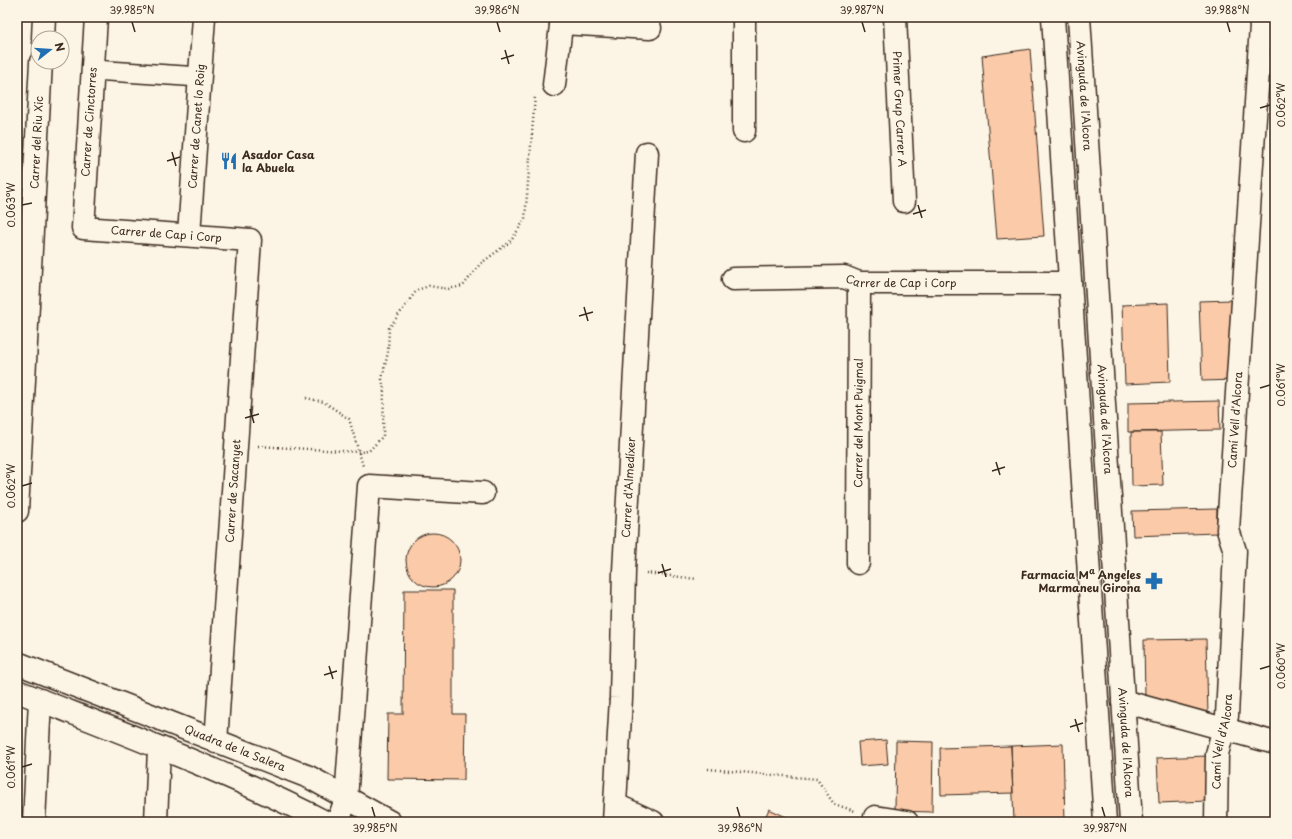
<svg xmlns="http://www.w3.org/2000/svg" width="1292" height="839" viewBox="0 0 1292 839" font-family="'Playpen Sans',sans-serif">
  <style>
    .building { fill: #facaa9; stroke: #3b2a1e }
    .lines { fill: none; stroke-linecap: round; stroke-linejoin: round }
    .pedestrian-casing { stroke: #3b2a1e; stroke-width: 22 }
    .minor-casing { stroke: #3b2a1e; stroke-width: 25 }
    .tertiary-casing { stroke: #3b2a1e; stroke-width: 25 }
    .secondary-casing { stroke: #3b2a1e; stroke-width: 25 }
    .path { stroke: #3b2a1e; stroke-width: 2.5; stroke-dasharray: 1 3; stroke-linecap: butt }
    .pedestrian { stroke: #fcf5e5; stroke-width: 19 }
    .minor { stroke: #fcf5e5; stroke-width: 22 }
    .tertiary { stroke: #fcf5e5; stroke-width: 22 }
    .secondary { stroke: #fcf5e5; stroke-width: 22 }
    .ticks { fill: none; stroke: #3b2a1e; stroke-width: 1.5 }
    .labels { text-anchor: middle; stroke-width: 3; stroke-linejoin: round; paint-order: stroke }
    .street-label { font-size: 11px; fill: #3b2a1e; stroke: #fcf5e5 }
    .poi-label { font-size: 11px; font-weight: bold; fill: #3b2a1e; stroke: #fcf5e5; text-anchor: start }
    .neatline { fill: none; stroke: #3b2a1e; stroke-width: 1.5 }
    .ticks-label { font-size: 10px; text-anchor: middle; fill: #3b2a1e }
  </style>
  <rect width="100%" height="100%" fill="#fcf5e5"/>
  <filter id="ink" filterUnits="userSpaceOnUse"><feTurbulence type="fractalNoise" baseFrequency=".025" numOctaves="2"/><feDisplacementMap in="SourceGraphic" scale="8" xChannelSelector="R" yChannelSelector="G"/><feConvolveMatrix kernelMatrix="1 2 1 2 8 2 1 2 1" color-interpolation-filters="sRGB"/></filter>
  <g filter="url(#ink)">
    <!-- building -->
    <path class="building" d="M1030,49l14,187 -47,3 -15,-183z
      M1232,300l3,80 -33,1 -3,-80z
      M1168,303l2,79 -45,2 -3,-79z
      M1219,401l1,29 -92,2v-29z
      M1131,432h30l2,53 -31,1z
      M1217,509v24l-84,3 -1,-25z
      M406 560a27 27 0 1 1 54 0a27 27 0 1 1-54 0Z
      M404,590h49v124h12l-1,66 -77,-1 1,-65h15z
      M1206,639l2,75 -63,-17 -1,-57z
      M886,740l2,24 -28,2 -2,-24z
      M896,741l37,1 -1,70 -37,-1z
      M1063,744l2,78h-51l-3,-76z
      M1011,746l2,47 -72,2 -1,-47z
      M1207,756l1,45 -49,2 -2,-45z
      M769,809l28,13h-34z"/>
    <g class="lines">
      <!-- pedestrian casing -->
      <g class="pedestrian-casing">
        <path id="pedestrian" d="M93,70l107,7"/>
      </g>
      <!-- minor casing -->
      <g class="minor-casing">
        <g id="minor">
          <path id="s1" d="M96,17l-13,211 167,12 -34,502"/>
          <path d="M744,17v114"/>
          <path id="s2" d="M895,17l9,184"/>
          <path d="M561,23l89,5"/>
          <path d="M43,38l1,-21"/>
          <path d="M554,85l8,-68"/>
          <path id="s3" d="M189,235l15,-218"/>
          <path id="s4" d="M733,279l111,-2 15,6h211"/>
          <path id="s5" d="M17,511l24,-449"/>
          <path id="s6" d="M858,563l1,-280"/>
          <path d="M1123,701l152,42"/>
          <path d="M346,799l23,-313 114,7"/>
          <path d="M616,805l37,17"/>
          <path d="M875,817l32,5"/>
          <path d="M34,822l6,-122"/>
          <path d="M156,822l3,-74"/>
          <path id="s7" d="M614,822l7,-124 3,-127 23,-418"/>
          <path id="s8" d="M1216,822l1,-68 10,-38 8,-165 -7,-21 33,-504 -2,-9"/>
        </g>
      </g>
      <!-- tertiary casing -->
      <g class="tertiary-casing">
        <g id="tertiary">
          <path id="s9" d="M17,663l292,114 81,45"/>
          <path d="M17,691c103,41 209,80 308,131"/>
          <path d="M338,822l8,-23"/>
        </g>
      </g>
      <!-- secondary casing -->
      <g class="secondary-casing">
        <g id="secondary">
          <path d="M1053,17l52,805"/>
          <path id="s10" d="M1079,17l52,805"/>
        </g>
      </g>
      <!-- path -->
      <path class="path" d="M306,398l18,4 25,17 14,47
        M258,446l101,6 10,-1 14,-15 1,-47 -2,-10 6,-27 1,-24 28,-38 12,-4 19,3 15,-3 17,-22 31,-23 14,-22 10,-123
        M646,573l51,6
        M708,769l109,10 17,25 21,7"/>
      <!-- pedestrian -->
      <use href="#pedestrian" class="pedestrian"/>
      <!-- minor -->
      <use href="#minor" class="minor"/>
      <!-- tertiary -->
      <use href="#tertiary" class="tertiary"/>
      <!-- secondary -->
      <use href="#secondary" class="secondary"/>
    </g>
  </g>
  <!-- ticks -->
  <path class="ticks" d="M132,22l3,10M497,22l3,10M862,22l3,10M1227,22l3,10M505,50l4,14M501,59l13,-4M1260,108l10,-3M172,152l4,14M167,161l13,-4M22,205l10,-2M918,205l4,13M913,214l13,-4M584,307l4,14M579,316l14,-4M1260,388l10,-3M250,409l4,14M245,418l14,-4M996,462l4,13M992,471l13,-4M22,486l10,-3M662,564l4,13M658,573l13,-4M329,666l4,13M1260,669l10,-3M324,675l13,-4M1075,719l4,13M1070,727l13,-4M22,767l10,-3M372,807l3,10M737,807l3,10M1102,807l3,10"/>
  <!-- icons -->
  <defs>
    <g id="restaurant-bare" transform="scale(1.38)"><path d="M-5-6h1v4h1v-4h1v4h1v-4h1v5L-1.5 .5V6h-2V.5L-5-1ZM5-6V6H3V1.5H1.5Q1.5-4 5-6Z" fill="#1f6fb2" stroke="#fcf5e5" stroke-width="2.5" paint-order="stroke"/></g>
    <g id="pharmacy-bare" transform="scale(1.38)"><path d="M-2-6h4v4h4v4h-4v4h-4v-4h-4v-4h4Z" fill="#1f6fb2" stroke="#fcf5e5" stroke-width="2.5" paint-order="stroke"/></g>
  </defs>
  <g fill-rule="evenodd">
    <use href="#restaurant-bare" x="229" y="161"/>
    <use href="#pharmacy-bare" x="1154" y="581"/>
  </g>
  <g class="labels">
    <!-- street labels -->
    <g class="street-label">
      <text dy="4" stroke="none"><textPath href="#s10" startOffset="79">Avinguda de l'Alcora</textPath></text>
      <text dy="4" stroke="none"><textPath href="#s2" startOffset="92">Primer Grup Carrer A</textPath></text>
      <text transform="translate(89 122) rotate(-86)" y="4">Carrer de Cinctorres</text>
      <text dy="4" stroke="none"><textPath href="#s3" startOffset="109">Carrer de Canet lo Roig</textPath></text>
      <text dy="4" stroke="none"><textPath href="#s5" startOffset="369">Carrer del Riu Xic</textPath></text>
      <text dy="4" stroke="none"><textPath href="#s1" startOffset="295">Carrer de Cap i Corp</textPath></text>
      <text dy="4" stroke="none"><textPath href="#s4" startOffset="169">Carrer de Cap i Corp</textPath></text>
      <text dy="4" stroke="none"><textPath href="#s10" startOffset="403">Avinguda de l'Alcora</textPath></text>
      <text dy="4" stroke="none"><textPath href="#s8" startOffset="405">Camí Vell d'Alcora</textPath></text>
      <text dy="4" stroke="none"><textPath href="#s6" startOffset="140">Carrer del Mont Puigmal</textPath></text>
      <text dy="4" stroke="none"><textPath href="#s7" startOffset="335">Carrer d'Almedíxer</textPath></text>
      <text transform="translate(233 491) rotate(-86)" y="4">Carrer de Sacanyet</text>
      <text dy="4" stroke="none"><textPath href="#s8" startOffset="81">Camí Vell d'Alcora</textPath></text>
      <text dy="4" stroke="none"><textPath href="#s10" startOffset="727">Avinguda de l'Alcora</textPath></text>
      <text dy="4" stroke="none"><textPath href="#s9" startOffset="234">Quadra de la Salera</textPath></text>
    </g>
    <!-- poi labels -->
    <g class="poi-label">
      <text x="242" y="159">Asador Casa<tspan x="242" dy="13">la Abuela</tspan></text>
      <text x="1141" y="579" text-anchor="end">Farmacia Mª Angeles<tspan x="1141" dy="13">Marmaneu Girona</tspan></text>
    </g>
  </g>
  <!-- margin -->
  <rect width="1292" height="839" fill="none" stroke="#fcf5e5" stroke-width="44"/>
  <!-- north arrow -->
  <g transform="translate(50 50) rotate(73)"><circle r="19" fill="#fcf5e5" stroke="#afa495"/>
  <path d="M0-3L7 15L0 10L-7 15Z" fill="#1f6fb2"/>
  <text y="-6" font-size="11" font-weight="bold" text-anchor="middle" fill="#3b2a1e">N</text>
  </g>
  <rect x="22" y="22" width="1248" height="795" class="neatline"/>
  <g class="ticks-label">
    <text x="132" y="14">39.985°N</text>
    <text x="497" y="14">39.986°N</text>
    <text x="862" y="14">39.987°N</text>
    <text x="1227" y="14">39.988°N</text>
    <text transform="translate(1281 105) rotate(-90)" y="4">0.062°W</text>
    <text transform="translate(11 205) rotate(-90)" y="4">0.063°W</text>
    <text transform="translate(1281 385) rotate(-90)" y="4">0.061°W</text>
    <text transform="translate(11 486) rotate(-90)" y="4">0.062°W</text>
    <text transform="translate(1281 666) rotate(-90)" y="4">0.060°W</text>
    <text transform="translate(11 767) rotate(-90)" y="4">0.061°W</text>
    <text x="375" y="832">39.985°N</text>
    <text x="740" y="832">39.986°N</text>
    <text x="1105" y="832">39.987°N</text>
  </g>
</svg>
